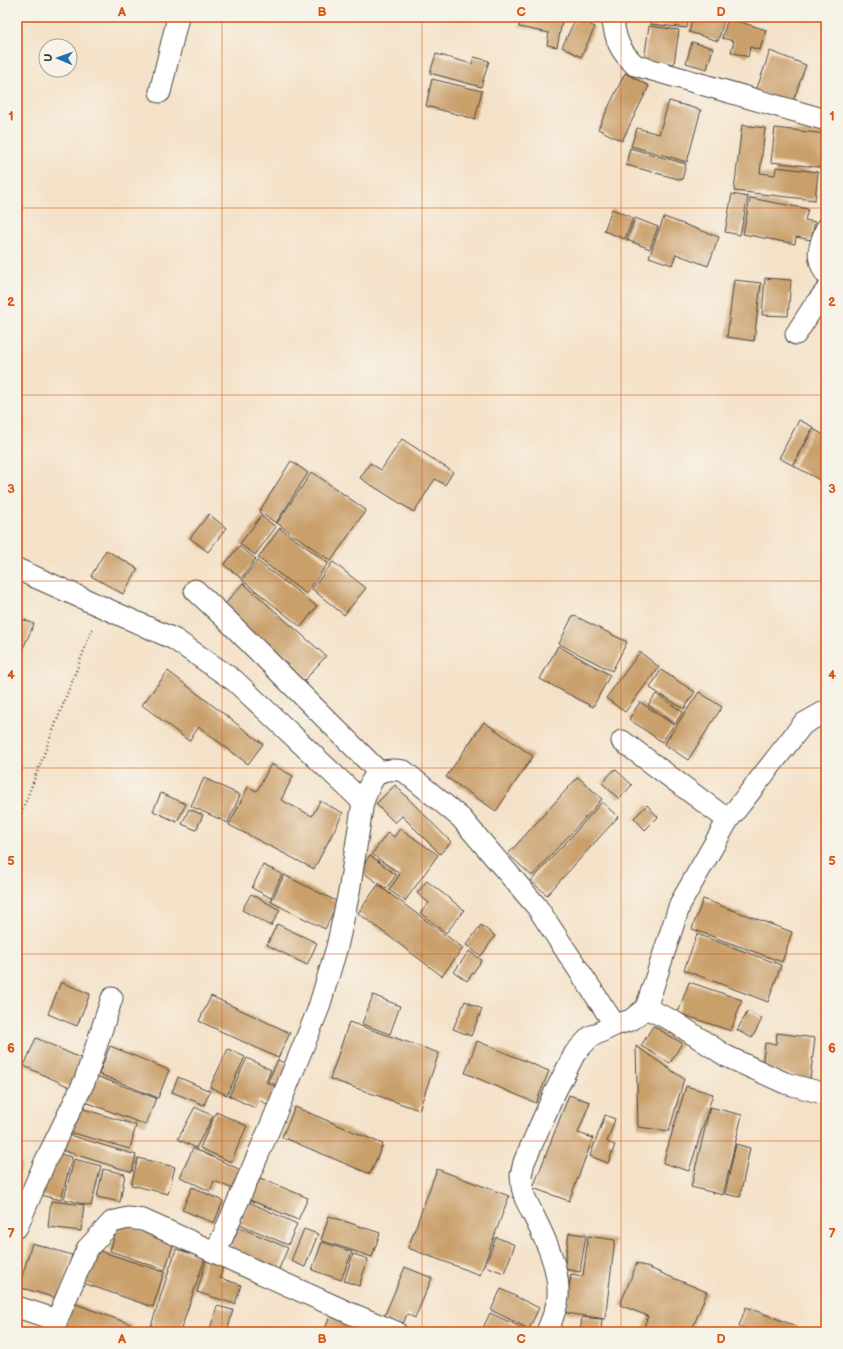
<svg xmlns="http://www.w3.org/2000/svg" width="843" height="1349" viewBox="0 0 843 1349" font-family="'Balsamiq Sans',sans-serif">
  <style>
    .building { fill: #c99f6b }
    .lines { fill: none; stroke-linecap: round; stroke-linejoin: round }
    .street-casing { stroke: #494642; stroke-width: 23 }
    .path { stroke: #494642; stroke-width: 2.5; stroke-dasharray: 1 3; stroke-linecap: butt }
    .street { stroke: #fff; stroke-width: 21 }
    .grid { fill: none; stroke: #d5540f; stroke-width: 1; stroke-opacity: 0.55 }
    .neatline { fill: none; stroke: #d5540f; stroke-width: 1.5 }
    .grid-label { font-size: 13px; text-anchor: middle; font-weight: bold; fill: #d5540f }
  </style>
  <rect width="100%" height="100%" fill="#f7f3e8"/>
  <filter id="ink" filterUnits="userSpaceOnUse"><feTurbulence type="fractalNoise" baseFrequency=".025" numOctaves="2"/><feDisplacementMap in="SourceGraphic" scale="8" xChannelSelector="R" yChannelSelector="G"/><feConvolveMatrix kernelMatrix="1 2 1 2 8 2 1 2 1" color-interpolation-filters="sRGB"/></filter>
  <filter id="wash" filterUnits="userSpaceOnUse"><feTurbulence type="fractalNoise" baseFrequency=".012" numOctaves="4" result="noise"/><feDisplacementMap in="SourceGraphic" scale="16" xChannelSelector="R" yChannelSelector="G"/><feGaussianBlur stdDeviation="0.9" result="paint"/><feColorMatrix in="noise" values="0 0 0 0 0 0 0 0 0 0 0 0 0 0 0 0 0 1.4 0 .05"/><feComposite in="paint" operator="in"/></filter>
  <g filter="url(#wash)">
    <rect width="100%" height="100%" fill="#f4e1c7"/>
    <g id="blocks">
      <!-- building -->
      <path class="building" d="M521,17h42l-6,30 -10,-2 2,-12 -30,-6z
        M651,17h37l-1,11 -37,-4z
        M693,17h32l-7,24 -29,-9z
        M576,18l19,9 -14,30 -19,-10z
        M728,18l38,12 -6,20 -10,-3 -2,10 -17,-5 3,-11 -12,-3z
        M649,26l30,4 -5,34 -30,-4z
        M692,42l21,6 -6,21 -21,-6z
        M770,51l36,14 -14,39 -36,-13z
        M436,54l36,10 2,-7 15,4 -8,26 -51,-14z
        M625,73l24,13 -27,55 -24,-12z
        M432,79l50,12 -7,28 -49,-13z
        M669,101l32,9 -14,52 -56,-16 6,-18 22,6z
        M742,125l23,3 -5,45 15,2 1,-8 42,5 -3,28 -81,-9z
        M775,128l51,6v34l-55,-6z
        M630,148l56,16 -4,16 -56,-15z
        M732,194l16,3 -8,38 -15,-3z
        M750,198l58,11 -3,11 10,2 -4,18 -15,-3 -1,7 -52,-10z
        M612,209l21,9 -8,21 -21,-8z
        M664,217l55,20 -11,29 -32,-12 -4,11 -23,-8z
        M635,218l23,9 -8,22 -23,-9z
        M765,278l26,2 -3,36 -26,-1z
        M734,280l27,3 -7,58 -27,-4z
        M799,420l14,7 -21,38 -13,-7z
        M813,429l13,7v33l-6,11 -26,-14z
        M402,439l51,33 -8,13 -10,-6 -21,33 -54,-34 10,-15 11,7z
        M291,461l17,12 -32,50 -17,-11z
        M312,472l54,38 -35,51 -54,-38z
        M209,514l17,14 -18,24 -18,-14z
        M261,516l15,11 -21,28 -15,-11z
        M280,528l48,35 -22,31 -48,-36z
        M239,546l17,13 -15,19 -17,-13z
        M106,550l32,19 -15,25 -32,-18z
        M257,561l60,45 -16,21 -59,-47z
        M333,562l33,26 -22,27 -32,-26z
        M243,583l83,73 -23,26 -83,-72z
        M573,615l54,27 -15,29 -53,-27z
        M17,617l17,7 -15,33h-2z
        M558,646l52,29 -17,32 -53,-28z
        M640,652l19,15 -34,45 -19,-14z
        M661,670l34,22 -11,17 -34,-21z
        M168,671l95,73 -15,20 -49,-37 -10,14 -47,-36z
        M699,692l23,15 -34,53 -24,-16z
        M656,694l27,18 -8,12 -27,-19z
        M640,702l34,23 -12,17 -33,-23z
        M484,722l49,34 -37,55 -50,-34z
        M271,764l22,12 -12,24 31,16 8,-15 23,12 -29,56 -85,-44 19,-38 9,4z
        M615,769l17,16 -13,14 -17,-16z
        M578,777l24,22 -70,77 -24,-22z
        M204,778l36,17 -12,28 -37,-17z
        M395,785l56,57 -11,12 -38,-38 -7,7 -19,-19z
        M161,793l25,11 -9,18 -24,-11z
        M602,802l16,15 -71,78 -16,-14z
        M647,805l11,12 -13,13 -11,-12z
        M189,809l14,6 -7,15 -14,-6z
        M400,828l38,27 -33,46 -16,-11 11,-16 -28,-20 16,-22 6,5z
        M370,855l26,20 -10,14 -26,-19z
        M263,865l19,9 -11,24 -19,-10z
        M284,875l54,27 -13,27 -54,-27z
        M427,881l37,29 -18,23 -26,-20 9,-10 -12,-10z
        M378,885l85,63 -21,28 -84,-63z
        M251,894l29,16 -9,16 -29,-16z
        M703,899l89,33 -10,30 -90,-33z
        M277,924l40,19 -10,22 -40,-20z
        M481,925l14,11 -14,20 -15,-11z
        M697,934l84,31 -13,37 -84,-32z
        M469,951l13,9 -15,21 -13,-9z
        M61,982l29,12 -13,32 -29,-12z
        M689,982l53,18 -11,31 -53,-18z
        M373,995l27,11 -10,28 -28,-10z
        M211,996l79,37 -12,25 -79,-37z
        M465,1001l17,8 -11,27 -18,-7z
        M748,1011l14,8 -10,19 -15,-8z
        M349,1022l90,31 -20,57 -89,-31z
        M653,1026l29,17 -12,20 -29,-17z
        M777,1033l38,5 -5,42 -48,-14 3,-23 11,1z
        M36,1038l49,22 -13,28 -48,-22z
        M477,1041l72,30 -13,32 -71,-30z
        M110,1046l59,24 -11,28 -59,-24z
        M636,1046l48,33 -15,52 -31,-4z
        M228,1049l17,8 -18,38 -17,-8z
        M247,1058l24,12 -5,12 13,6 -9,18 -11,-6 -4,8 -26,-12z
        M278,1060l12,6 -9,21 -13,-6z
        M93,1075l63,23 -10,27 -63,-24z
        M178,1077l32,14 -6,14 -32,-13z
        M686,1086l27,8 -24,77 -26,-8z
        M569,1095l21,7 -12,31 15,5 -24,63 -36,-13z
        M77,1107l59,18 -6,24 -61,-17z
        M195,1107l18,9 -17,32 -18,-9z
        M295,1107l88,37 -13,30 -88,-37z
        M710,1107l32,8 -19,80 -32,-8z
        M216,1112l31,14 -16,36 -31,-14z
        M605,1115l10,4 -8,23 8,3 -7,18 -18,-7z
        M66,1134l70,21 -4,17 -71,-22z
        M736,1144l14,4 -10,49 -15,-3z
        M193,1148l48,22 -8,19 -19,-8 -4,10 -30,-14z
        M52,1152l20,5 -11,43 -21,-5z
        M138,1158l37,9 -7,27 -37,-9z
        M74,1159l27,7 -10,40 -27,-7z
        M17,1162l5,2 -5,15z
        M103,1169l22,5 -5,28 -23,-5z
        M437,1169l72,27 -29,79 -72,-27z
        M260,1178l48,20 -10,22 -48,-20z
        M192,1187l31,14 -9,22 -32,-13z
        M51,1201l33,4 -3,26 -33,-4z
        M249,1202l48,22 -9,21 -48,-21z
        M329,1216l51,17 -8,24 -51,-17z
        M119,1222l55,20 -9,28 -55,-19z
        M239,1227l49,21 -10,23 -49,-21z
        M304,1229l14,5 -13,33 -14,-6z
        M569,1233l17,2 -6,37 -16,-3z
        M588,1236l27,4 -10,79 -39,-6 5,-39 12,2z
        M496,1237l19,8 -11,28 -19,-7z
        M322,1242l30,10 -11,28 -29,-10z
        M32,1243l40,12 -13,44 -40,-12z
        M94,1249l70,23 -11,35 -70,-24z
        M176,1249l29,9 -25,74h-31z
        M353,1254l15,5 -9,27 -15,-5z
        M207,1257l17,5 -4,16 21,7 -6,19 -38,-12z
        M637,1263l70,29 -16,40h-49l6,-16 -28,-11z
        M405,1267l27,11 -17,40 -8,-4 -5,13 -19,-8z
        M501,1289l38,19 -10,21 -38,-19z
        M73,1303l60,22 -3,7h-67z
        M217,1306l16,4 -6,22h-18z
        M746,1307l50,19 -2,6h-39l-16,-6z
        M331,1313l26,11 -3,8h-30z
        M490,1313l41,19h-45l-4,-2z
        M582,1317l20,2 -1,13h-21z"/>
    </g>
  </g>
  <g filter="url(#ink)">
    <use href="#blocks" fill-opacity="0" stroke="#494642" stroke-width="1"/>
    <g class="lines">
      <!-- street casing -->
      <g class="street-casing">
        <path id="street" d="M612,17c4,23 6,32 23,48l191,55
          M160,92l18,-75
          M826,229c-7,18 -11,28 0,45
          M796,334l18,-28 12,-15
          M17,569l157,70 61,42 128,121 -14,90 -12,55 -19,63 -47,115 -55,127
          M195,590l31,29 153,153
          M622,741l106,79
          M363,802c10,-25 11,-36 41,-31l57,47 76,89 78,118
          M646,1008l27,13 53,35 59,27 41,11
          M17,1227l28,-65 40,-82 27,-82
          M17,1307l40,13
          M53,1332l4,-12 30,-71 25,-27 16,-4 15,2 209,94 44,18
          M547,1332c4,-11 10,-23 11,-35 2,-35 -19,-69 -33,-99l-3,-11 -1,-12 3,-13 31,-70 20,-39 15,-16 25,-12 16,-5 15,-12 34,-104 48,-84 75,-96 23,-13"/>
      </g>
      <!-- path -->
      <path class="path" d="M17,824l76,-197"/>
      <!-- street -->
      <use href="#street" class="street"/>
    </g>
  </g>
  <!-- grid -->
  <path class="grid" d="M222,17v1315M422,17v1315M621,17v1315M17,208h809M17,395h809M17,581h809M17,768h809M17,954h809M17,1141h809"/>
  <!-- margin -->
  <rect width="843" height="1349" fill="none" stroke="#f7f3e8" stroke-width="44"/>
  <!-- north arrow -->
  <g transform="translate(58 58) rotate(272)"><circle r="19" fill="#f7f3e8" stroke="#a5a39c"/>
  <path d="M0-3L7 15L0 10L-7 15Z" fill="#1f6fb2"/>
  <text y="-6" font-size="11" font-weight="bold" text-anchor="middle" fill="#2b2b2b">U</text>
  </g>
  <rect x="22" y="22" width="799" height="1305" class="neatline"/>
  <g class="grid-label">
    <text x="122" y="16">A</text>
    <text x="322" y="16">B</text>
    <text x="521" y="16">C</text>
    <text x="721" y="16">D</text>
    <text x="11" y="120">1</text>
    <text x="832" y="120">1</text>
    <text x="11" y="306">2</text>
    <text x="832" y="306">2</text>
    <text x="11" y="493">3</text>
    <text x="832" y="493">3</text>
    <text x="11" y="679">4</text>
    <text x="832" y="679">4</text>
    <text x="11" y="865">5</text>
    <text x="832" y="865">5</text>
    <text x="11" y="1052">6</text>
    <text x="832" y="1052">6</text>
    <text x="11" y="1238">7</text>
    <text x="832" y="1238">7</text>
    <text x="122" y="1343">A</text>
    <text x="322" y="1343">B</text>
    <text x="521" y="1343">C</text>
    <text x="721" y="1343">D</text>
  </g>
</svg>
